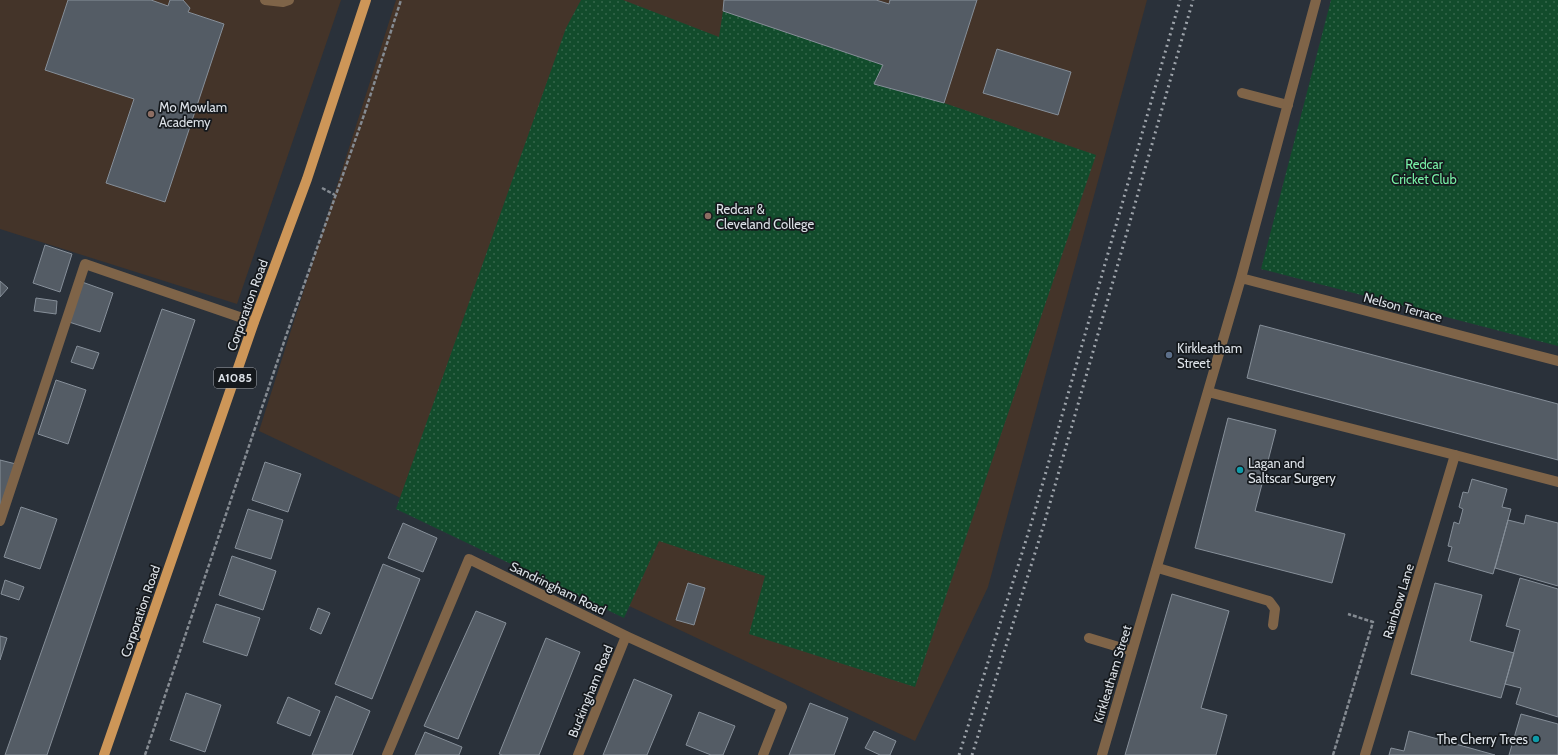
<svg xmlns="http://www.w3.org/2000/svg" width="1558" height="755" viewBox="0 0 1558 755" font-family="Cabin,sans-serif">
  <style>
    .education { fill: #443429 }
    .park { fill: url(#park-dots) }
    .building { fill: #545c65; stroke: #868f99 }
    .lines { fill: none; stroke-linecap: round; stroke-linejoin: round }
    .path { stroke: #858b92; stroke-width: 2.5; stroke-dasharray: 4 2; stroke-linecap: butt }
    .service { stroke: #7f6448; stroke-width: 10 }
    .minor { stroke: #7f6448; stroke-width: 10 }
    .primary { stroke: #cd9658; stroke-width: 10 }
    .rail { stroke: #9ea4ab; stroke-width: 3; stroke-dasharray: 2 4; stroke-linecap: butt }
    .education-dot { fill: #8d6e63; stroke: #15191d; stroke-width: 1.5 }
    .service-dot { fill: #5c6f8a; stroke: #15191d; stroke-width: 1.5 }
    .culture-dot { fill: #0f9aa8; stroke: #15191d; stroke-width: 1.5 }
    .labels { text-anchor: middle; stroke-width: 3.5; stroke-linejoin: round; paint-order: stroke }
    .shield { fill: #15191d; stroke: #a0a5aa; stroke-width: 1 }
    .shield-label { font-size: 12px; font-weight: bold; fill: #dce1e7 }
    .poi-label { font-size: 13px; fill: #dce1e7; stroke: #15191d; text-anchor: start }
    .park-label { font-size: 13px; fill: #78f0a6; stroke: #15191d }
    .street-label { font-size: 13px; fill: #dce1e7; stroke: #15191d }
  </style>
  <defs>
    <pattern id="park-dots" width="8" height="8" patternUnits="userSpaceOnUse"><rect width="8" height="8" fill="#124c2c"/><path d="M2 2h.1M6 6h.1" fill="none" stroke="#34664b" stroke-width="1.8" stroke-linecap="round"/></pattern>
  </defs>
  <rect width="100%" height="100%" fill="#2a313a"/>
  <!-- education -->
  <path class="education" d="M0,0h341l-104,304 -237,-75z
    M396,0h751l-159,587 -73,154 -656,-310z"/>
  <!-- park -->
  <path class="park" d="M581,0h42l96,37 4,-26 160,54 61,38 152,52 -181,532 -166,-53 16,-58 -106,-35 -35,77 -228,-109 170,-481z
    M1331,0h227v346l-297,-77z"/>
  <!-- building -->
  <path class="building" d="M68,0h83l17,6 2,-6h13l7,8 -2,4 36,12 -59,178 -59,-19 28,-84 -89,-29z
    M724,0h152l13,4 1,-4h87l-33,103 -70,-19 9,-19 -160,-54z
    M997,49l74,23 -13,43 -75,-22z
    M45,245l27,9 -12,38 -27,-9z
    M0,281l8,7 -8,9z
    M82,282l31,11 -13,39 -31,-10z
    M36,298l21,3 -1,13 -22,-3z
    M162,309l33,11 -148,435h-42z
    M1260,325l298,79v56l-311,-82z
    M77,346l22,7 -6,16 -22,-7z
    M56,380l30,10 -18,54 -30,-10z
    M1228,418l48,12 -21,81 90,23 -13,49 -137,-35z
    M0,460l16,4 -16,59z
    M265,462l36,12 -13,38 -36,-12z
    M1472,479l35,10 -5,18 9,2 -18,65 -45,-13 4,-14 -4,-1 6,-24 5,2 4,-15 -4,-2 4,-15 5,1z
    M21,507l36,12 -17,50 -36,-12z
    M248,509l35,11 -12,39 -36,-11z
    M1526,515l32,8v63l-63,-18 13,-48 16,4z
    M403,523l34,15 -14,34 -35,-14z
    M232,556l44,15 -13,39 -44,-15z
    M383,564l37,15 -48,120 -37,-15z
    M1520,578l38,11v128l-42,-13 5,-16 -16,-4 15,-54 -14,-4z
    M5,580l19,7 -5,13 -18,-6z
    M688,583l17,5 -11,37 -18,-5z
    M1435,583l47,12 -12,46 44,12 -13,45 -90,-24z
    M1172,594l57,17 -28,97 26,7 -11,40h-91z
    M216,604l44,14 -13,38 -44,-14z
    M318,608l12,5 -9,21 -11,-5z
    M476,611l30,12 -48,116 -34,-13z
    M0,636l7,2 -7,22z
    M546,638l34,14 -41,103h-36l-4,-1z
    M634,679l38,16 -25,60h-44z
    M186,693l35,12 -16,47 -35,-12z
    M336,696l34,15 -18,44h-40z
    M288,697l32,14 -10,25 -33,-13z
    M810,703l38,15 -14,37h-45z
    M699,712l36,14 -12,29h-12l-25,-10z
    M1521,714l37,10v31h-49z
    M874,731l22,10 -6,14h-10l-15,-7z
    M1409,731l86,24h-106l2,-7 13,3z
    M425,732l37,15 -3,8h-44z"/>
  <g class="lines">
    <!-- path -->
    <path class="path" d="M322,188l13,7
      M145,755l141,-419 78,-221 37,-115
      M1333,755l40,-133 -25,-8"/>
    <!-- service -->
    <path class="service" d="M265,0l18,2 6,-2
      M1242,93l46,12
      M1455,455l103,27
      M0,521l85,-257 169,58
      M1158,568l111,33 6,8 -2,16
      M1089,638l43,13"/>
    <!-- minor -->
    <path class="minor" d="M1241,278l317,83
      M1208,392l247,63 -90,300
      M387,755l82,-196 157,77 156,71 -19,48
      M578,755l48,-119
      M1102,755l139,-477 75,-278"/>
    <!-- primary -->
    <path class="primary" d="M104,755l150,-433 53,-143 59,-179"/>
    <!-- rail -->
    <path class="rail" d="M959,755l73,-234 148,-521
      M972,755l72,-231 149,-524"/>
  </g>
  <!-- markers -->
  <g class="education-dot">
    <circle cx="151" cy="114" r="4"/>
    <circle cx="708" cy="216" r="4"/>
  </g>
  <circle class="service-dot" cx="1169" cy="355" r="4"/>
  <g class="culture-dot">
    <circle cx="1240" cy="470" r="4"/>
    <circle cx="1536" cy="739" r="4"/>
  </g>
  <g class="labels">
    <!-- shield labels -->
    <rect class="shield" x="214" y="368" width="42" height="20" rx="3"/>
    <g class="shield-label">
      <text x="235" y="382">A1085</text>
    </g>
    <!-- poi labels -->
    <g class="poi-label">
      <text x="159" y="112">Mo Mowlam<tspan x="159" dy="15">Academy</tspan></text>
      <text x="716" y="214">Redcar &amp;<tspan x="716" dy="15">Cleveland College</tspan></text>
      <text x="1177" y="353">Kirkleatham<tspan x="1177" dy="15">Street</tspan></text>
      <text x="1248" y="468">Lagan and<tspan x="1248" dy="15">Saltscar Surgery</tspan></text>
      <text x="1528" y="744" text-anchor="end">The Cherry Trees</text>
    </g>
    <!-- park labels -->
    <g class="park-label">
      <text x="1424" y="169">Redcar<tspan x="1424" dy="15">Cricket Club</tspan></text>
    </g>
    <!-- street labels -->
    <g class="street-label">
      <text transform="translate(247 305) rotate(-70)" y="5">Corporation Road</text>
      <text transform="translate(1403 307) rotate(15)" y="5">Nelson Terrace</text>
      <text transform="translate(558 588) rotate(26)" y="5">Sandringham Road</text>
      <text transform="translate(1398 601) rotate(-73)" y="5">Rainbow Lane</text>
      <text transform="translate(140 611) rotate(-71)" y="5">Corporation Road</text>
      <text transform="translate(1112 674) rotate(-73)" y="5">Kirkleatham Street</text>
      <text transform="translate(590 691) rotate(-68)" y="5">Buckingham Road</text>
    </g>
  </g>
</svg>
